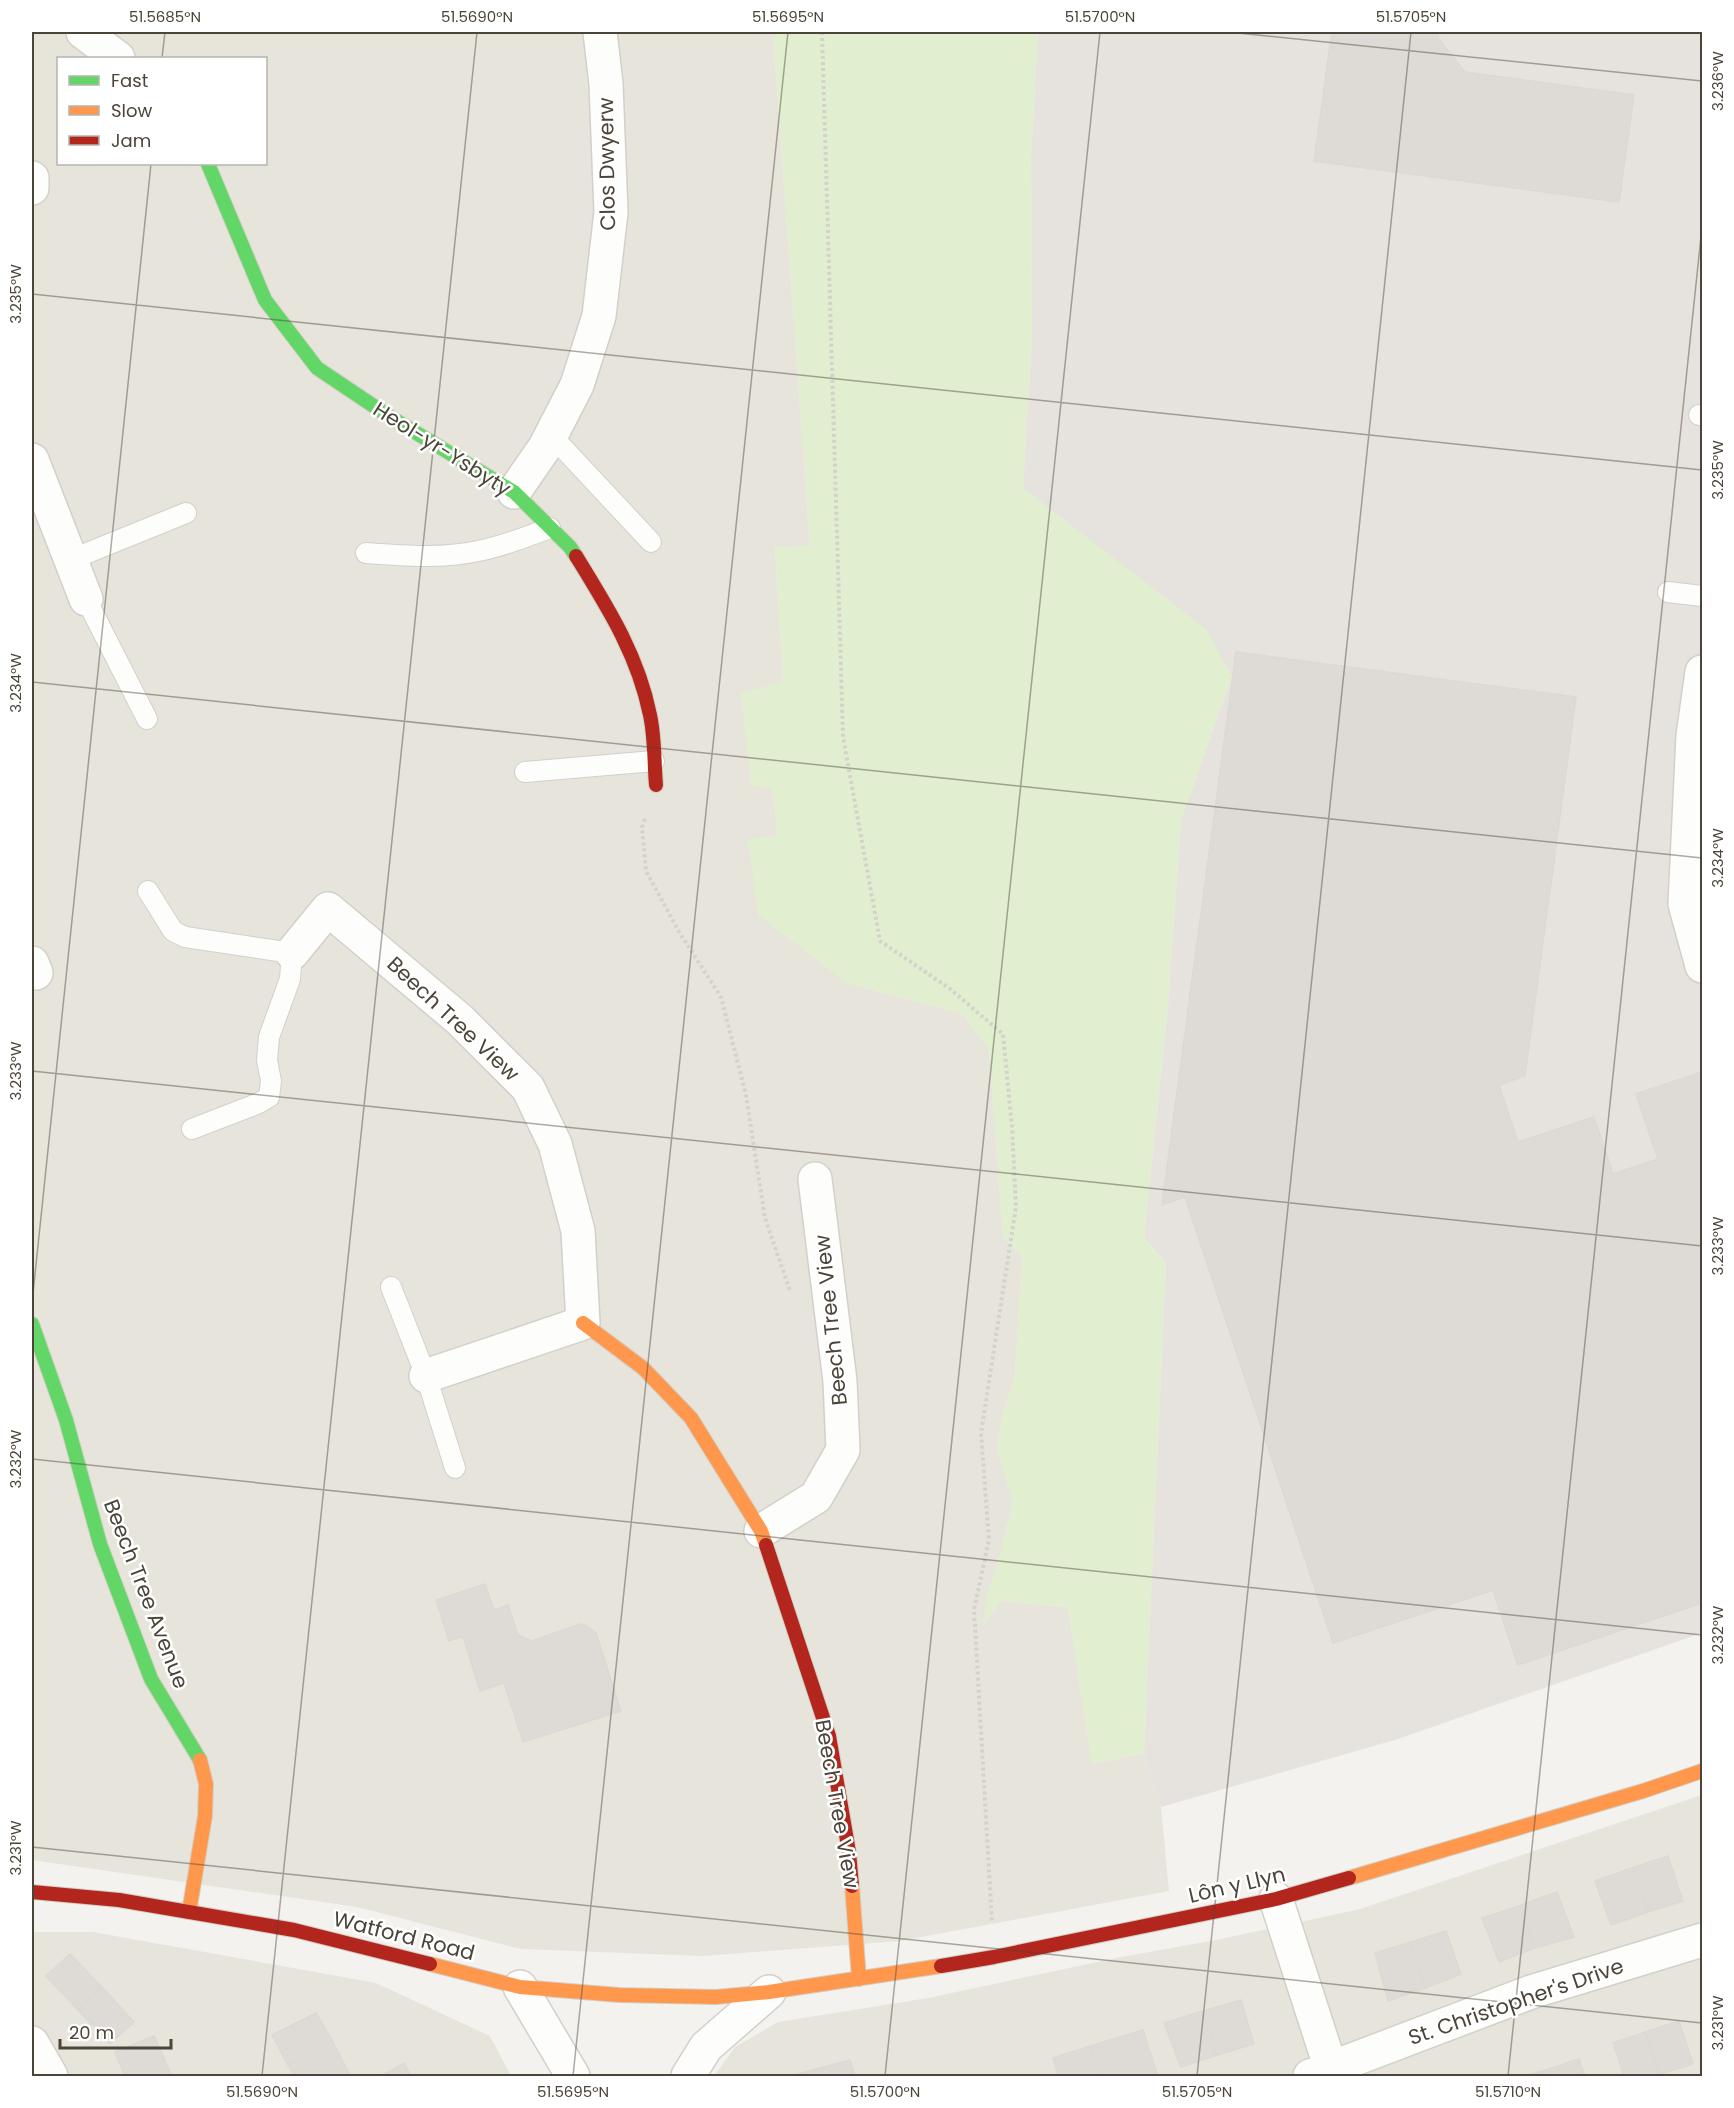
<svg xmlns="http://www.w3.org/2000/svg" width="1734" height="2108" viewBox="0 0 1734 2108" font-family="Poppins,sans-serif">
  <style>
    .residential { fill: #e7e4dc; fill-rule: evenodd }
    .industrial { fill: #e6e2de }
    .green { fill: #e1eecf }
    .building { fill: #dedbd6; stroke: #dcd9d4; stroke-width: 1.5 }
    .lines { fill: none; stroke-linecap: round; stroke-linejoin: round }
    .lane-casing { stroke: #d2d0cb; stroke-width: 22 }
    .street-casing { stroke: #d2d0cb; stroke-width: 36 }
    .fast-casing { stroke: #d3cfc5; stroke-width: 16 }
    .slow-casing { stroke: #d3cfc5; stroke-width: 16 }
    .jam-casing { stroke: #d3cfc5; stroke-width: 16 }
    .path { stroke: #d3d2cc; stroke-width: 4; stroke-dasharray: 3 3; stroke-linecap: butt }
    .lane { stroke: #fdfdfc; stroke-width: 20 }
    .street { stroke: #fdfdfc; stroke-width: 33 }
    .fast { stroke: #63d668; stroke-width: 14 }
    .slow { stroke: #ff974d; stroke-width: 14 }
    .jam { stroke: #b3261e; stroke-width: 14 }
    .ticks { fill: none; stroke: #4b4439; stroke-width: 1.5; stroke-opacity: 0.45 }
    .labels { text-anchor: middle; stroke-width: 5; stroke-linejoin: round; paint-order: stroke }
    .street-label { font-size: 21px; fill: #4b4439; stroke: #fff }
    .neatline { fill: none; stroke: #4b4439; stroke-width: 2 }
    .ticks-label { font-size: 15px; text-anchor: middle; fill: #4b4439 }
  </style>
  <rect width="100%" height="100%" fill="#f4f2ee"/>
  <!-- residential -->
  <path class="residential" d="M32,32h741l37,514 -35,2 8,134 -11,106 6,47 69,148 116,31 26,35 14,188 19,20 -7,119 -14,45 -4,27 16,54 -29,121 17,-22 67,6 24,157 52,-11 17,54 8,84 -269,50 -197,15 -182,-7 -164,-42 -325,-47zM58,58h208v106h-208z
    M1702,1795v281h-988l21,-29 43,-25 150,-24 188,-40 105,-19 139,-30z
    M32,1932h61l283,51 114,53 21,40h-479z"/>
  <!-- industrial -->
  <path class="industrial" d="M1038,32h664v1601l-304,106 -237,68 -17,-54 22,-490 -22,-25 24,-232 13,-186 51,-144 -209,-188 9,-152 -1,-178z"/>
  <!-- green -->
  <path class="green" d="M773,32h265l-7,126 1,178 -9,152 183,141 26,47 -51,144 -13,186 -24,232 22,25 -22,490 -52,11 -24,-157 -67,-6 -18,23 4,-29 17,-54 9,-39 -16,-54 4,-27 14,-45 7,-119 -19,-20 -14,-188 -26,-35 -116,-31 -89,-68 -10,-75 30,-5 -6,-47 -21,-2 -10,-93 42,-11 -8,-135 35,-1z"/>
  <!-- building -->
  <path class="building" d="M1332,32h107l-1,6 27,34 169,23 -15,107 -305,-41z
    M1236,652l340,45 -51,379 -26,9 19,57 76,-25 19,57 45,-15 -22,-65 66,-22v531l-184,62 -25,-75 -160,53 -148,-446 -23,8z
    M485,1584l9,26 14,-5 10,30 14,6 48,-17 5,1 11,8 25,78 -98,31 -19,-59 -24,8 -17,-55 -14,5 -13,-41z
    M1668,1856l15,45 -35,11 -16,-44z
    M1632,1868l16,44 -37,13 -16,-44z
    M1557,1892l17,45 -39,11 -16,-42z
    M1519,1906l16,42 -36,14 -17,-44z
    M1446,1931l15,43 -35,14 -15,-46z
    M1411,1942l15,46 -38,13 -13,-48z
    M70,1954l32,33 -24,23 -32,-34z
    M102,1987l32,35 -24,22 -32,-34z
    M1241,2000l13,44 -37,11 -14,-44z
    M1203,2011l14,44 -36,12 -17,-44z
    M316,2013l16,27 -44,25 -16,-30z
    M1679,2021l14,43 -33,10 -15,-42z
    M1143,2030l14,43 -9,3h-47l-11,-30z
    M1646,2032l14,43 -6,1h-30l-11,-33z
    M154,2036l18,40h-47l-10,-24z
    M332,2040l18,35 -56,1 -6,-11z
    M1090,2046l11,30h-43l-5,-18z
    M1579,2059l6,17h-37l-2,-6z
    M850,2060l5,16h-64z
    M404,2063l7,13h-30z
    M1546,2070l2,6h-23z"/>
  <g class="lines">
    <!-- lane casing -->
    <g class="lane-casing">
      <path id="lane" d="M1699,415h3
        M551,435l100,107
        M366,553c39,3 79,6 117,-3 23,-5 45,-14 67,-22
        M70,560l116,-47
        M1668,592l34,4
        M86,599l61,120
        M525,772l129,-11
        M148,891l25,40 12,6 107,16 -2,26 -21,58 -2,23 4,21 -2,16 -10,6 -67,26
        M391,1287l35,89 29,92"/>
    </g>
    <!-- street casing -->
    <g class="street-casing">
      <path id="street" d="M83,32l35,26
        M32,178v10
        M32,460l54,139
        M514,492l31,-45 32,-62 22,-69 12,-104 -5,-128 -6,-52
        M1702,672l-9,64 -8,168 17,62
        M292,953l36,-44 132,111 68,68 27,56 23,87 5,92 -157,53
        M32,963l4,10
        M761,1531l55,-34 27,-47 -3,-69 -25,-202
        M1276,1899l55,170
        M520,1987l53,89
        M32,2043l19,33
        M688,2076l18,-29 63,-55
        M1310,2076l221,-84 171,-52"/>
    </g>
    <!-- fast casing -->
    <g class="fast-casing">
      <path id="fast" d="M208,164l57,136 52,68 73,49 124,75 56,55 6,9
        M32,1324l34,96 34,124 51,135 49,81"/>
    </g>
    <!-- slow casing -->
    <g class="slow-casing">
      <path id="slow" d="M583,1323l60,45 48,50 70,113 5,14
        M1349,1878l294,-87 59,-20
        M852,1886l7,93
        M189,1912l16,-96 1,-32 -6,-24
        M430,1964l90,23 99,8 97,2 53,-5 172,-26"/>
    </g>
    <!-- jam casing -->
    <g class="jam-casing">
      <path id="jam" d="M576,556c32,52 62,99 74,159 5,23 4,47 6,70
        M766,1545l63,191 20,116 3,34
        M32,1892l87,8 175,30 136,34
        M941,1966l53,-9 282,-58 73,-21"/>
    </g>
    <!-- path -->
    <path class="path" d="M822,32l21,705 37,204 69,47 54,46 9,93 4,80 -35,226 8,107 -15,69 18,313
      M645,819l-3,8 4,44 33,61 42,65 25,98 19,123 25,73"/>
    <!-- lane -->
    <use href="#lane" class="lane"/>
    <!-- street -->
    <use href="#street" class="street"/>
    <!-- fast -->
    <use href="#fast" class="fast"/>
    <!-- slow -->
    <use href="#slow" class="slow"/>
    <!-- jam -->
    <use href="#jam" class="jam"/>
  </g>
  <!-- ticks -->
  <path class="ticks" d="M1228,32l474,49M162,58l3,-26M32,294l1670,176M32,682l1670,176M32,1071l1670,175M32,1303l119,-1139M32,1459l1670,176M32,1847l1670,176M262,2076l215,-2044M573,2076l215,-2044M885,2076l215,-2044M1197,2076l214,-2044M1508,2076l194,-1849"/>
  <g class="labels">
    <!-- street labels -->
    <g class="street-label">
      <text transform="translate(607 164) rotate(-91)" y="7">Clos Dwyerw</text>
      <text transform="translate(442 449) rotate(32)" y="7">Heol-yr-Ysbyty</text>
      <text transform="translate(453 1019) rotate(43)" y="7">Beech Tree View</text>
      <text transform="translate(831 1320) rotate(-96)" y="7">Beech Tree View</text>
      <text transform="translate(146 1594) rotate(69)" y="7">Beech Tree Avenue</text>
      <text transform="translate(837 1804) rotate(80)" y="7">Beech Tree View</text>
      <text transform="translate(1237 1885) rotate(-13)" y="7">Lôn y Llyn</text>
      <text transform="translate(404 1936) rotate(14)" y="7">Watford Road</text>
      <text transform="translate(1516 2002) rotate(-19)" y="7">St. Christopher's Drive</text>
    </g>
  </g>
  <!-- border -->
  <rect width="1734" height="2108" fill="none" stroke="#ffffff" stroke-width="66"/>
  <!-- legend -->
  <rect x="57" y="57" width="210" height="108" fill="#ffffff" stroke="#b7b4b0" stroke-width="1.5"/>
  <rect x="69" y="76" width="30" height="9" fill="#63d668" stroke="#b7b4b0" stroke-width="1.5"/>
  <text x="111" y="87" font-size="18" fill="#4b4439">Fast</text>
  <rect x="69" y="106" width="30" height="9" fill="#ff974d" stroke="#b7b4b0" stroke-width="1.5"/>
  <text x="111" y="117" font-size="18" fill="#4b4439">Slow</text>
  <rect x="69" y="136" width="30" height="9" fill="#b3261e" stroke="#b7b4b0" stroke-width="1.5"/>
  <text x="111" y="147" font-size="18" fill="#4b4439">Jam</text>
  <!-- scale -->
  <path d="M60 2039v9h111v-9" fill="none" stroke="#4b4439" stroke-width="3"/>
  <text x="69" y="2039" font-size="18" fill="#4b4439" stroke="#ffffff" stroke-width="4.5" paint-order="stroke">20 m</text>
  <rect x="33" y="33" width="1668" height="2042" class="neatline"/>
  <g class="ticks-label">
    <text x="165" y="22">51.5685°N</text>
    <text x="477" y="22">51.5690°N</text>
    <text x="788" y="22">51.5695°N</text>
    <text x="1100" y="22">51.5700°N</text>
    <text x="1411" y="22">51.5705°N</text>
    <text transform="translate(1718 81) rotate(-90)" y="5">3.236°W</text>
    <text transform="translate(16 294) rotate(-90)" y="5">3.235°W</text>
    <text transform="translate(1718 470) rotate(-90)" y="5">3.235°W</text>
    <text transform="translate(16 683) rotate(-90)" y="5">3.234°W</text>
    <text transform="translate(1718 858) rotate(-90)" y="5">3.234°W</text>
    <text transform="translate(16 1071) rotate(-90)" y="5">3.233°W</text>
    <text transform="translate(1718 1246) rotate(-90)" y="5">3.233°W</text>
    <text transform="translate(16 1459) rotate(-90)" y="5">3.232°W</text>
    <text transform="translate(1718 1635) rotate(-90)" y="5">3.232°W</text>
    <text transform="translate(16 1848) rotate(-90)" y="5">3.231°W</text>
    <text transform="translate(1718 2023) rotate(-90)" y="5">3.231°W</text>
    <text x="262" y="2097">51.5690°N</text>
    <text x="573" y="2097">51.5695°N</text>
    <text x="885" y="2097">51.5700°N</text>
    <text x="1197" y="2097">51.5705°N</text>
    <text x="1508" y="2097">51.5710°N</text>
  </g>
</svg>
